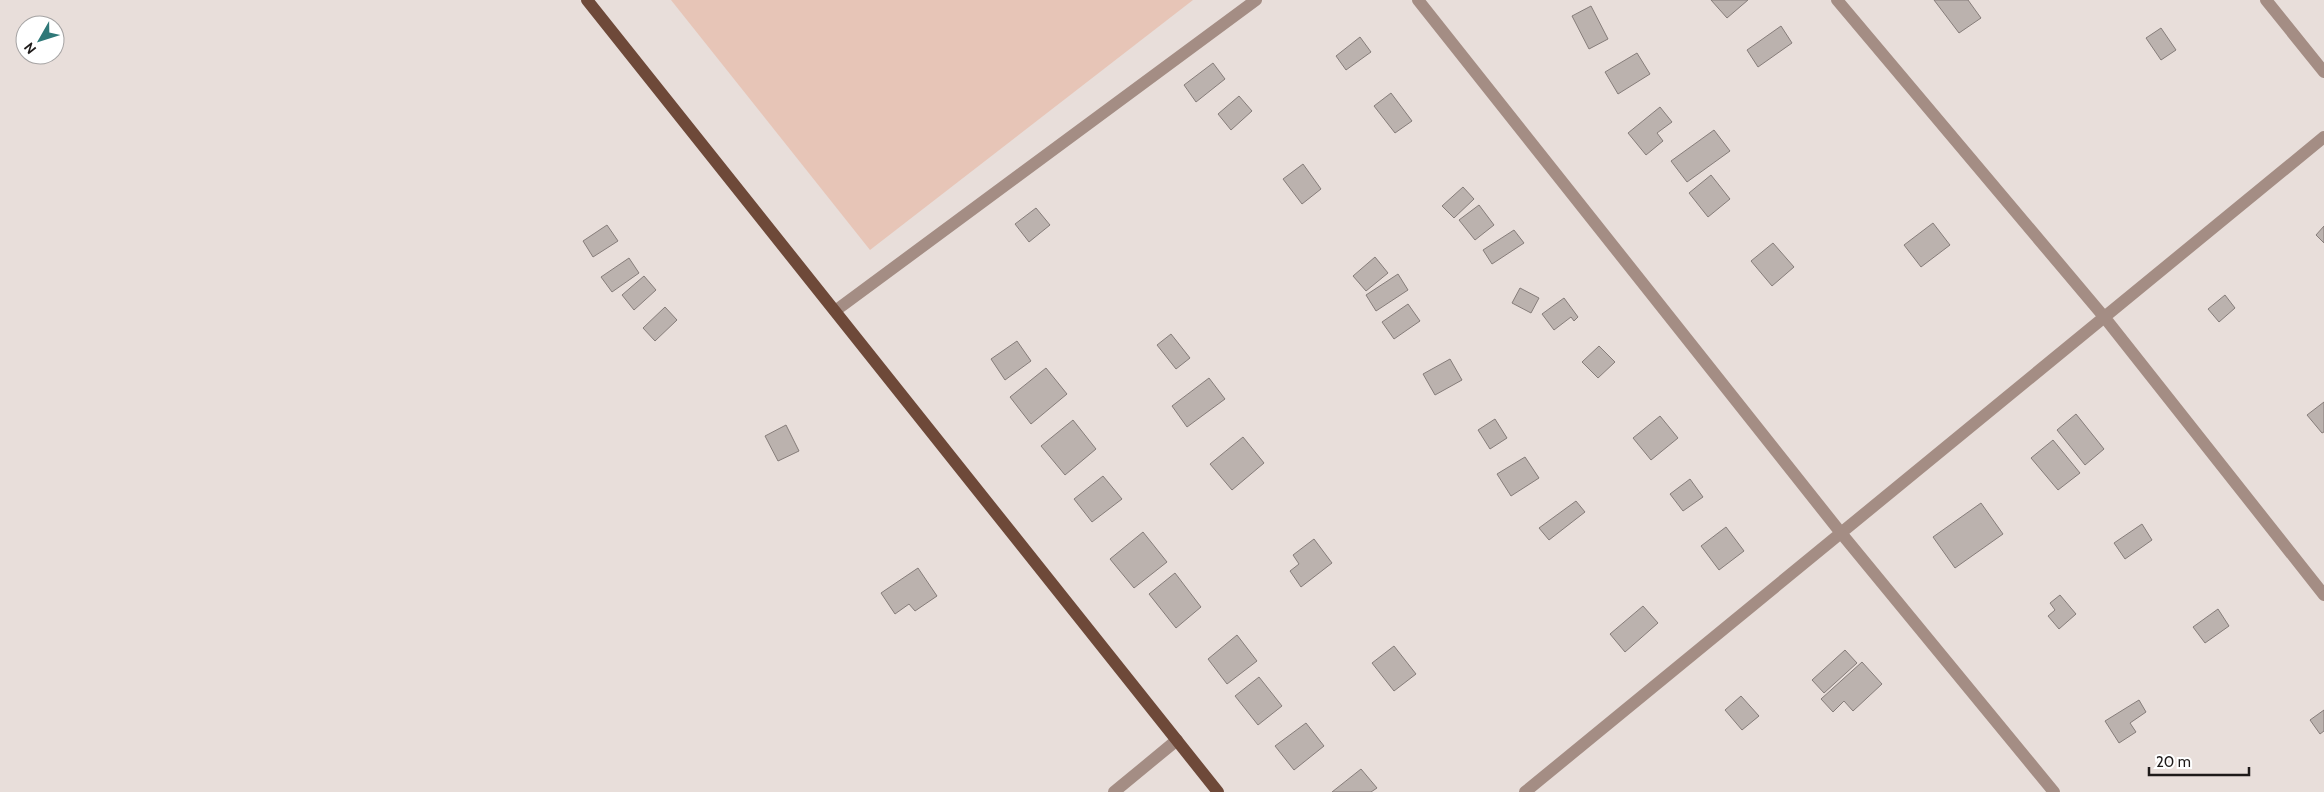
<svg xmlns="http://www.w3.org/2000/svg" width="2324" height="792" viewBox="0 0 2324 792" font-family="Cabin,sans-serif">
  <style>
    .green { fill: #e7c5b7 }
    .building { fill: #bbb2ae; stroke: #867d7a }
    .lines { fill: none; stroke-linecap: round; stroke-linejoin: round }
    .minor { stroke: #a48d84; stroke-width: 12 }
    .major { stroke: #6e4939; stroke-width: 12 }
  </style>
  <rect width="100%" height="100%" fill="#e8deda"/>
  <!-- green -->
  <path class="green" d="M671,0h522l-323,250z"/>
  <!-- building -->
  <path class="building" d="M1711,0h37l-21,18z
    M1934,0h34l13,18 -22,15z
    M1591,6l17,33 -19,10 -17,-33z
    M1781,26l11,17 -34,24 -11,-17z
    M2161,28l15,22 -15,10 -15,-22z
    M1360,37l11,15 -25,18 -10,-14z
    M1637,53l13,21 -32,20 -13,-22z
    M1213,63l12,16 -29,23 -12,-17z
    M1391,93l21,28 -17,12 -21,-27z
    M1239,96l13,15 -21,19 -13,-16z
    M1660,107l12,15 -15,11 6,8 -17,14 -18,-22z
    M1714,130l16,21 -43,31 -16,-21z
    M1303,164l18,25 -19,15 -19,-25z
    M1711,175l19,24 -22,18 -19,-24z
    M1463,187l11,12 -20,19 -12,-12z
    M1479,205l15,20 -19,15 -16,-20z
    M1036,208l14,17 -21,17 -14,-18z
    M1933,223l17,22 -29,22 -17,-22z
    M607,225l11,16 -25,16 -10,-16z
    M2324,226v17l-8,-8z
    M1514,230l10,13 -32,21 -9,-14z
    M1773,243l21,24 -22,19 -21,-25z
    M1375,257l13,16 -22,18 -13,-15z
    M629,258l10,15 -27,19 -11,-15z
    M1398,274l10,16 -32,21 -10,-16z
    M644,276l12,14 -22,20 -12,-15z
    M1520,288l19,10 -8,15 -19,-10z
    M2225,295l10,13 -16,14 -11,-13z
    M1564,298l14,19 -4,4 -3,-4 -17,13 -12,-16z
    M1408,304l12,17 -26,18 -12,-17z
    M665,307l12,13 -22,21 -12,-13z
    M1171,334l19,24 -14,11 -19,-24z
    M1017,341l14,20 -26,19 -14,-21z
    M1599,346l16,16 -17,16 -16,-16z
    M1450,359l12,21 -27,15 -12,-21z
    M1046,368l21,26 -36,30 -21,-27z
    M1209,378l16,21 -38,28 -15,-21z
    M2324,402v30l-2,1 -15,-18z
    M2076,414l28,35 -19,16 -28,-35z
    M1660,416l18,22 -27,22 -18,-22z
    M1495,419l12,19 -17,11 -12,-19z
    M1073,420l23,29 -31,26 -24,-29z
    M786,425l13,26 -21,10 -13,-25z
    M1243,437l21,26 -32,27 -22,-26z
    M2053,440l27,33 -22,17 -27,-32z
    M1525,457l14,21 -28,18 -14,-22z
    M1103,476l19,23 -30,23 -18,-23z
    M1690,479l13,18 -20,14 -13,-17z
    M1576,501l9,11 -36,28 -10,-12z
    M1981,503l22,31 -48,34 -22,-31z
    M2142,524l10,16 -27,19 -11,-16z
    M1726,527l18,24 -25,19 -18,-24z
    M1143,532l24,30 -33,26 -24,-29z
    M1314,539l18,24 -31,24 -11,-16 9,-7 -6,-9z
    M918,568l19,28 -22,15 -6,-7 -14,10 -14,-21z
    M1175,573l26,34 -25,21 -27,-34z
    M2060,595l16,19 -17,15 -11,-13 7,-6 -5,-7z
    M1643,606l15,17 -33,29 -15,-18z
    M2218,609l11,17 -24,17 -12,-16z
    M1237,635l20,26 -30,23 -19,-25z
    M1394,646l22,28 -22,17 -22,-28z
    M1845,650l12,13 -33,30 -12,-13z
    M1862,662l20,22 -29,27 -9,-10 -11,11 -12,-13z
    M1259,677l23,29 -24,19 -23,-29z
    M1741,696l18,20 -17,14 -17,-20z
    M2139,700l7,12 -16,11 6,9 -17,11 -14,-22z
    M2324,710v21l-4,3 -10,-14z
    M1306,723l18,23 -30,24 -19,-24z
    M1361,769l16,19 -6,4h-39z"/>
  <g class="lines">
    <!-- minor -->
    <path class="minor" d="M1418,0l423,533 213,259
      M1837,0l268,318 219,277
      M2266,0l58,72
      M835,311l421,-311
      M1114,792l63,-52
      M1525,792l799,-655"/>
    <!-- major -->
    <path class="major" d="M587,0l631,792"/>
  </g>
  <!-- north arrow -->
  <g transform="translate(40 40) rotate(231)"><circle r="24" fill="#ffffff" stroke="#a5a3a3"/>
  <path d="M0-4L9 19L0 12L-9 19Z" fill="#2f7878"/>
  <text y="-8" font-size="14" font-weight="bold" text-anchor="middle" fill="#1e1a19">N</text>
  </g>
  <!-- scale -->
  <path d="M2149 767v8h100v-8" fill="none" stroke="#1e1a19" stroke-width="2.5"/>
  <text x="2156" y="767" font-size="15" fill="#1e1a19" stroke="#ffffff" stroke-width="4" paint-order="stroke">20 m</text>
</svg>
